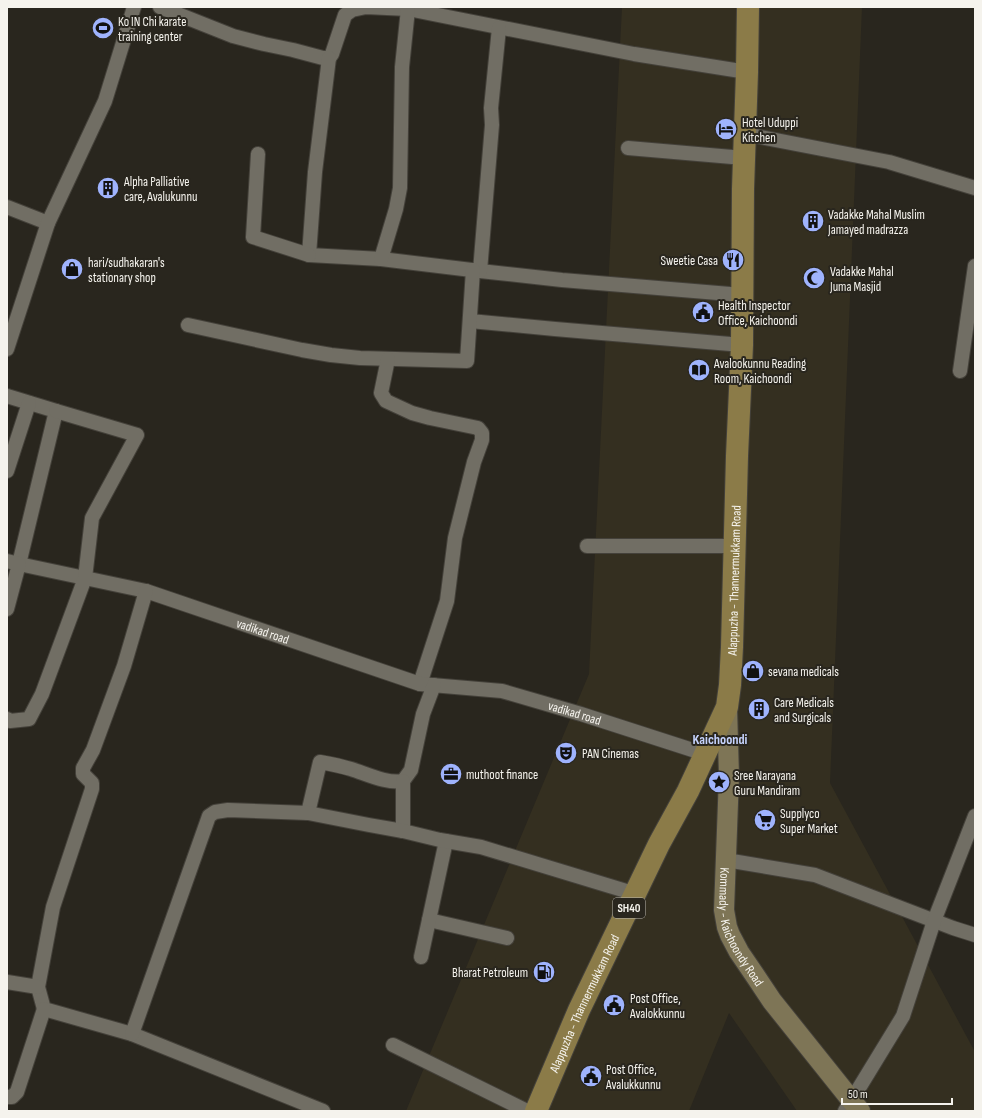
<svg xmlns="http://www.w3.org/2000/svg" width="982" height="1118" viewBox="0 0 982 1118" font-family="'Sofia Sans Condensed',sans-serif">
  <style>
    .built { fill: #342f20 }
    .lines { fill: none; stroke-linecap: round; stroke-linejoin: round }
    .minor-casing { stroke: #44413a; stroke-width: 16 }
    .secondary-casing { stroke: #44413a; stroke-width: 22 }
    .primary-casing { stroke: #44413a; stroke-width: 24 }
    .minor { stroke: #716e64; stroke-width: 14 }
    .secondary { stroke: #7e7556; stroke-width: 20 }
    .primary { stroke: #8b7b48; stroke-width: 22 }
    .labels { text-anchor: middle; stroke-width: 4; stroke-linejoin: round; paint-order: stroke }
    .shield { fill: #29261e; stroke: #b8b6af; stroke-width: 1 }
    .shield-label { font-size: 12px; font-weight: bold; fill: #f5f3ed }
    .poi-label { font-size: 13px; fill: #f5f3ed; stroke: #29261e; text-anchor: start }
    .street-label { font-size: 13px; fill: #f5f3ed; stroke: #29261e }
    .neighbourhood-label { font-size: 14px; font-weight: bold; fill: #c6d3fd; stroke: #29261e }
  </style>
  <rect width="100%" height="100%" fill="#29261e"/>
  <!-- built -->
  <path class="built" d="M622,7h240l-32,776 145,269v59h-178l-68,-98 -40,98h-283l183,-437z"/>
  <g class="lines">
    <!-- minor casing -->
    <g class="minor-casing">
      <g id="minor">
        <path d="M160,7l73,29 31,8 29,6 30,8h6l3,-4 13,-39 7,-5 14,-3 42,2 226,45 113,18"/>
        <path d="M329,58l-14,114 -6,83 72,4 99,12 82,9 180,15"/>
        <path d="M745,134l144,28 86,26"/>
        <path d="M628,148l116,10"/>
        <path d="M258,154l-5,83 56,18"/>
        <path d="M7,207l41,16"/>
        <path d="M381,259l15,-50 4,-21 2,-121 6,-58"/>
        <path d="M480,271l12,-146 -1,-17 8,-80"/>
        <path d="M470,321l85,8 187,16"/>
        <path d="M188,325l114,25 29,5 29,3 107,3 6,-91"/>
        <path d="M7,349l41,-126 57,-122 29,-94"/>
        <path d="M388,359l-7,34 5,8 26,12 18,5 48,10 4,5v7l-8,22 -19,76 -8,63 -27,83"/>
        <path d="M960,371l15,-105"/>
        <path id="s1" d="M7,396l49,15 -37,153 127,27 274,93 82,7 79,23 124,40"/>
        <path d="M7,471l22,-68"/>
        <path d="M587,546h148"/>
        <path d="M7,561l12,3 -12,45"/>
        <path d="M146,591l-22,75 -31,84 -10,18v6l9,9v6l-39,118 -15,80 6,22 88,25 191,77"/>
        <path d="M7,719l3,2 19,-2 13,-25 43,-116 7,-60 45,-83 -81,-24"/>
        <path d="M308,813l12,-51c11,2 21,4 31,7 16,5 36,15 52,12l8,-11 12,-56 11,-29"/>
        <path d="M403,831v-50"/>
        <path d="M726,860l89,15 138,53 22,7"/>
        <path d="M429,920l78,18"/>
        <path d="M421,957l25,-116"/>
        <path d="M7,982l31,5"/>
        <path d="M132,1034l77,-218 6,-4 13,-2 80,3 61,12 34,6 37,9 41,7 155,47"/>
        <path d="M393,1045l134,66"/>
        <path d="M7,1097h5l5,-5 27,-83"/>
        <path d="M845,1111l58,-95 31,-95 41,-105"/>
      </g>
    </g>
    <!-- secondary casing -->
    <g class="secondary-casing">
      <g id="secondary">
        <path id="s2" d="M727,707l2,69 -5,134 3,17 3,8 9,17 17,25 16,24 88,110"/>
      </g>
    </g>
    <!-- primary casing -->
    <g class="primary-casing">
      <g id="primary">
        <path id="s3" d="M536,1111l43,-101 80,-166 29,-53 39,-84 3,-22 2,-38 5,-191 5,-111 1,-156 4,-117 1,-65"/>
      </g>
    </g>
    <!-- minor -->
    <use href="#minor" class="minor"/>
    <!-- secondary -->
    <use href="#secondary" class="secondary"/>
    <!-- primary -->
    <use href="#primary" class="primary"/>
  </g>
  <!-- icons -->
  <defs>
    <g id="stadium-disc" transform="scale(1.15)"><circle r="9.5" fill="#9fb3fd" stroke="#29261e"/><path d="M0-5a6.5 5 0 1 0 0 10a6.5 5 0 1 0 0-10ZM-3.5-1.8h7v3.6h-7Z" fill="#111"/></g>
    <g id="hotel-disc" transform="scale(1.15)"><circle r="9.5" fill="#9fb3fd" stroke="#29261e"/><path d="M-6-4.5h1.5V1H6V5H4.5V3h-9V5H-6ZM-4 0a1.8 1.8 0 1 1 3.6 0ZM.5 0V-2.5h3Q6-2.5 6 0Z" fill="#111"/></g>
    <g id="building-disc" transform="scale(1.15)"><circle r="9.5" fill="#9fb3fd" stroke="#29261e"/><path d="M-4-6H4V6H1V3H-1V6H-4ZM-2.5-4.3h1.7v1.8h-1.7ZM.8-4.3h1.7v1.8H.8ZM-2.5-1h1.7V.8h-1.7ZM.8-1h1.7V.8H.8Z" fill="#111"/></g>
    <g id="restaurant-disc" transform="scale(1.15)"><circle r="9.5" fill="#9fb3fd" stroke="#29261e"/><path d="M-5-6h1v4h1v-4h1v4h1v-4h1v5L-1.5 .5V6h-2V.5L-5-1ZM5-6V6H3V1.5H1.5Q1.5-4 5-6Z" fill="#111"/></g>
    <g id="shop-disc" transform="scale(1.15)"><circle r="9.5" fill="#9fb3fd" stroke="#29261e"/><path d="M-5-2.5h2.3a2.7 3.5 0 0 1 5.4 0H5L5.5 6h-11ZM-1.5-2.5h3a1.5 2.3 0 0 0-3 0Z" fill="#111"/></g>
    <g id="mosque-disc" transform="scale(1.15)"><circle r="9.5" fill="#9fb3fd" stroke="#29261e"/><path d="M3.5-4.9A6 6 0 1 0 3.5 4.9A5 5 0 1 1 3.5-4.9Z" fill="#111"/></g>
    <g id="civic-disc" transform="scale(1.15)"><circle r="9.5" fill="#9fb3fd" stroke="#29261e"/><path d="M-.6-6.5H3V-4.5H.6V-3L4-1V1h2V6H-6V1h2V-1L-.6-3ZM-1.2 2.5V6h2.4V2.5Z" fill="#111"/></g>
    <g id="library-disc" transform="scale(1.15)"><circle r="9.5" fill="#9fb3fd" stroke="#29261e"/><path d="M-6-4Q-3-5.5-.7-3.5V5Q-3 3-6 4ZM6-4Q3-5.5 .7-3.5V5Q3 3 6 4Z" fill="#111"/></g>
    <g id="theatre-disc" transform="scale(1.15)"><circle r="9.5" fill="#9fb3fd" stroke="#29261e"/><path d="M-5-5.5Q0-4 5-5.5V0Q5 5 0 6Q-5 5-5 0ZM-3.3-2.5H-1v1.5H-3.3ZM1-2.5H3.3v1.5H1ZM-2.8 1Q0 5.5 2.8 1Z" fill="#111"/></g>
    <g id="office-disc" transform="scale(1.15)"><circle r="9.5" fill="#9fb3fd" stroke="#29261e"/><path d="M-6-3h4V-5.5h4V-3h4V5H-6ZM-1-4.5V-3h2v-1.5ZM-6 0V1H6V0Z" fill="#111"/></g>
    <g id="sight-disc" transform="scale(1.15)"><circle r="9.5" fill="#9fb3fd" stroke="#29261e"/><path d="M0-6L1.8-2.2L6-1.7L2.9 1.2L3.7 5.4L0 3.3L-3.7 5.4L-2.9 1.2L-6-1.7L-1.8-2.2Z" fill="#111"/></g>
    <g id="supermarket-disc" transform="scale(1.15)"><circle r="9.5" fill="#9fb3fd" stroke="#29261e"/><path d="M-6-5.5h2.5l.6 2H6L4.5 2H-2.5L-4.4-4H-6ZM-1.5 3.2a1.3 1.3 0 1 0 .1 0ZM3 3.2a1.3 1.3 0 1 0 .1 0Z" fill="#111"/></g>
    <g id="fuel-disc" transform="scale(1.15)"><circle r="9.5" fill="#9fb3fd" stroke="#29261e"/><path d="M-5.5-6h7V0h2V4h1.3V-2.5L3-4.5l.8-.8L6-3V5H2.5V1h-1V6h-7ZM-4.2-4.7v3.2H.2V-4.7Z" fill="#111"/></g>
  </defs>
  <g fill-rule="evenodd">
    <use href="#stadium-disc" x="103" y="28"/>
    <use href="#hotel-disc" x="726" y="129"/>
    <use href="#building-disc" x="108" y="188"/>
    <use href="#building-disc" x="813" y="221"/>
    <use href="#restaurant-disc" x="733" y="260"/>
    <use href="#shop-disc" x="72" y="269"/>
    <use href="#mosque-disc" x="814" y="278"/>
    <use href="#civic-disc" x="703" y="312"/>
    <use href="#library-disc" x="699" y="370"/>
    <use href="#shop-disc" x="753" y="671"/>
    <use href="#building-disc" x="759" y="709"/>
    <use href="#theatre-disc" x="566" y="753"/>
    <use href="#office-disc" x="451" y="774"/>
    <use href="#sight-disc" x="719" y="782"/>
    <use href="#supermarket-disc" x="765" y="820"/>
    <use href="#fuel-disc" x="544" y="972"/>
    <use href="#civic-disc" x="614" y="1005"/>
    <use href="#civic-disc" x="591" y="1076"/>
  </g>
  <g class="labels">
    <!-- shield labels -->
    <rect class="shield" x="613" y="898" width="32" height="20" rx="3"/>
    <g class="shield-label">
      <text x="629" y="912">SH40</text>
    </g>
    <!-- poi labels -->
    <g class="poi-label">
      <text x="118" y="26">Ko IN Chi karate<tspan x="118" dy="15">training center</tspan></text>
      <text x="742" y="127">Hotel Uduppi<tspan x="742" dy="15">Kitchen</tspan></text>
      <text x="124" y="186">Alpha Palliative<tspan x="124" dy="15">care, Avalukunnu</tspan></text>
      <text x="828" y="219">Vadakke Mahal Muslim<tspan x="828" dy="15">Jamayed madrazza</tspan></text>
      <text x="718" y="265" text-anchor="end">Sweetie Casa</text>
      <text x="88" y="267">hari/sudhakaran's<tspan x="88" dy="15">stationary shop</tspan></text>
      <text x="830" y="276">Vadakke Mahal<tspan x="830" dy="15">Juma Masjid</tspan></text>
      <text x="718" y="310">Health Inspector<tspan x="718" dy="15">Office, Kaichoondi</tspan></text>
      <text x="714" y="368">Avalookunnu Reading<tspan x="714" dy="15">Room, Kaichoondi</tspan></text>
      <text x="768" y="676">sevana medicals</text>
      <text x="774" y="707">Care Medicals<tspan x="774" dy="15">and Surgicals</tspan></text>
      <text x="582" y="758">PAN Cinemas</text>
      <text x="466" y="779">muthoot finance</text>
      <text x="734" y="780">Sree Narayana<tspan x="734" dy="15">Guru Mandiram</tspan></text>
      <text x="780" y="818">Supplyco<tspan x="780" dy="15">Super Market</tspan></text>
      <text x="528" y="977" text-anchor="end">Bharat Petroleum</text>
      <text x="630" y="1003">Post Office,<tspan x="630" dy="15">Avalokkunnu</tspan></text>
      <text x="606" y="1074">Post Office,<tspan x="606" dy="15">Avalukkunnu</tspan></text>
    </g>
    <!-- street labels -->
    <g class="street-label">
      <text dy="5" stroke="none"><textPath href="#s3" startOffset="574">Alappuzha - Thannermukkam Road</textPath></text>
      <text dy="5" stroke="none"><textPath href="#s1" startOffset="462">vadikad road</textPath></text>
      <text dy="5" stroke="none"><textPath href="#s1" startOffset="786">vadikad road</textPath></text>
      <text dy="5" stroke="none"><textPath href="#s2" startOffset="224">Kommady - Kaichoondy Road</textPath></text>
      <text dy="5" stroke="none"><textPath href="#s3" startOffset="118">Alappuzha - Thannermukkam Road</textPath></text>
    </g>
    <!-- neighbourhood labels -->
    <g class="neighbourhood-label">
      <text x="720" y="744">Kaichoondi</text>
    </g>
  </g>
  <!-- border -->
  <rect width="982" height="1118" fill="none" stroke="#f5f3ed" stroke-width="16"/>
  <!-- scale -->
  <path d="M842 1098v6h110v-6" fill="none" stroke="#f5f3ed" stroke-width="2"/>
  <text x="848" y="1098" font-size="12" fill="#f5f3ed" stroke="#29261e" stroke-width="3" paint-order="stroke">50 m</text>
</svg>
